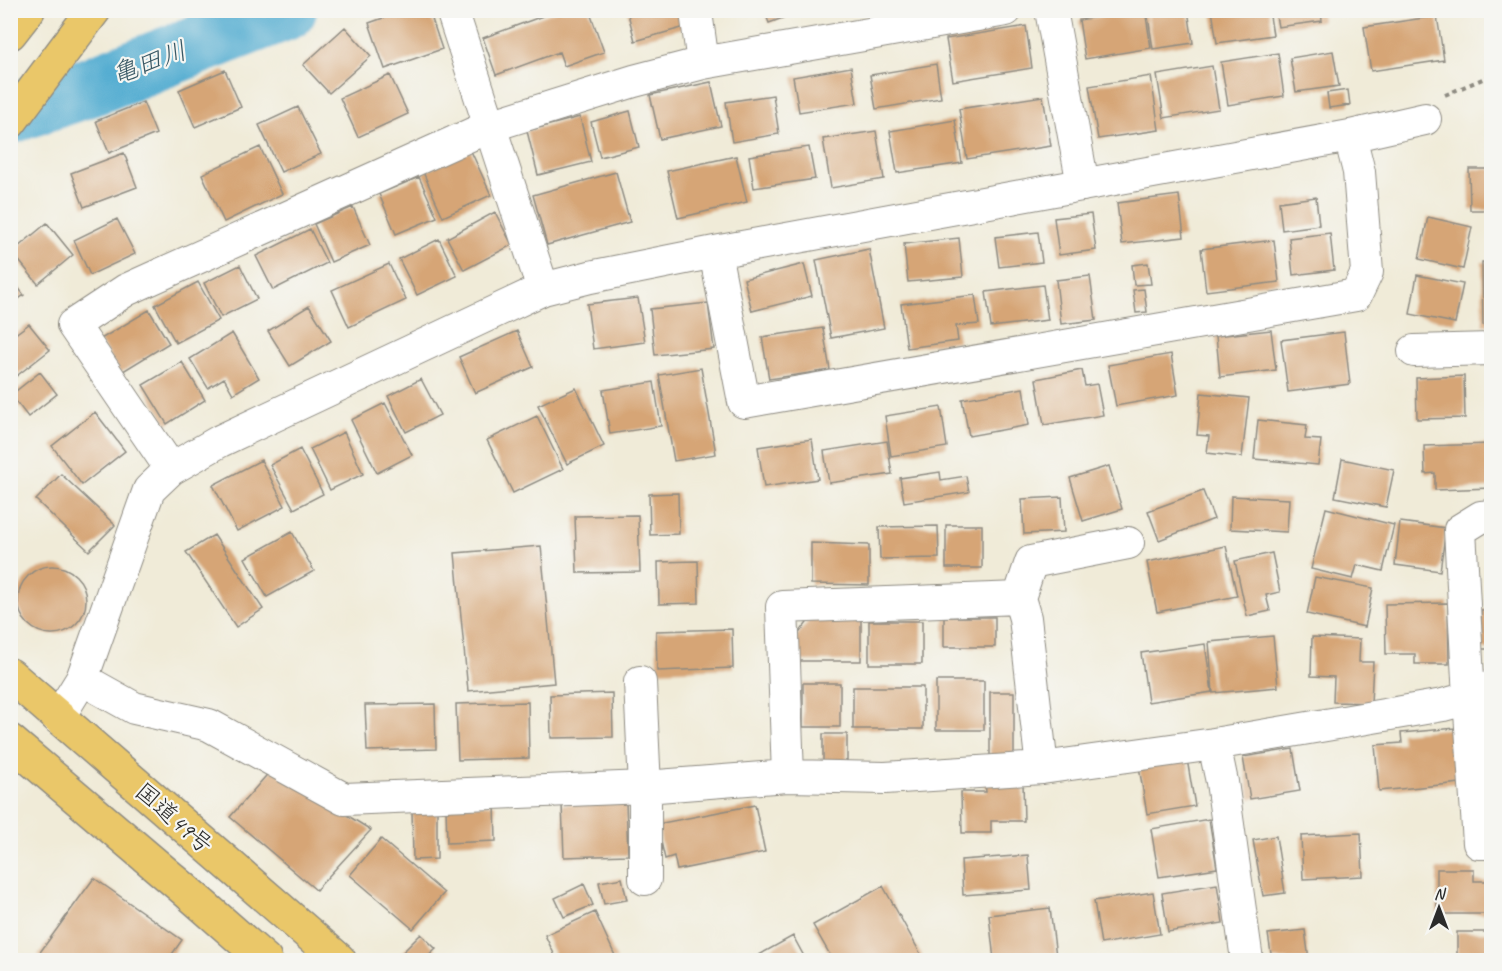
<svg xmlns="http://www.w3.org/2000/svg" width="1502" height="971" viewBox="0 0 1502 971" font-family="Caveat,'Klee One',sans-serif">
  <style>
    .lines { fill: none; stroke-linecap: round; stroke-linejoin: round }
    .river { stroke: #54add1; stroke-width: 60 }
    .building { fill: #d6a576 }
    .minor-casing { stroke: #8e8b82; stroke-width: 34 }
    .trunk-casing { stroke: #8e8b82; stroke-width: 36 }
    .path { stroke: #8e8b82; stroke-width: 4; stroke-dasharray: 4.5 4.5; stroke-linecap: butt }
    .minor { stroke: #fff; stroke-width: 32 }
    .trunk { stroke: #eac769; stroke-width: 33 }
    .labels { text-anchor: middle; stroke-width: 4.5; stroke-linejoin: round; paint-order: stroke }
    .street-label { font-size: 24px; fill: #2b2b2b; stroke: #f6f6f2 }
    .water-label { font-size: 26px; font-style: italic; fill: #395865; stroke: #f6f6f2 }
  </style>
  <rect width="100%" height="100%" fill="#f6f6f2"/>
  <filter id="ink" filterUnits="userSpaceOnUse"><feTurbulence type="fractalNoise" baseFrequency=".0167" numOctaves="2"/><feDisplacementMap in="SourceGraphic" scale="12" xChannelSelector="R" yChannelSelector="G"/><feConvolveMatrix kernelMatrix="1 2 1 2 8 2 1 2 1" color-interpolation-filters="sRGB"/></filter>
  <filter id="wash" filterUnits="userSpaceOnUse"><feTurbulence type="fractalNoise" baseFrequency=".008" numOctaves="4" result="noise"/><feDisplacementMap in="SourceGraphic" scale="24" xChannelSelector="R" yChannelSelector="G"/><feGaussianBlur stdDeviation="1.35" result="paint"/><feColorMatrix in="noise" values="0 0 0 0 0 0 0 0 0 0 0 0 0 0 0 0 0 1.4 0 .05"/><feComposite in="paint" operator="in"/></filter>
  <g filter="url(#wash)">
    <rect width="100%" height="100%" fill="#f0ebd8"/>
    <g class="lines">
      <!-- river -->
      <path class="river" d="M10,114l82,-28 195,-76"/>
    </g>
    <g id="blocks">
      <!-- building -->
      <path class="building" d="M406,10h23l13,39 -57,20 -16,-46z
        M559,10h30l15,42 -40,14 -5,-14 -63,23 -13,-37z
        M627,10h58l4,16 -54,15z
        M764,10h38v1l-33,12z
        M1139,10h6l6,38 -66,11 -6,-39z
        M1147,10h41l5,33 -40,6z
        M1212,10h57l4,25 -56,8z
        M1275,10h46l1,11 -44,6z
        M1437,16l7,44 -73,11 -7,-44z
        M1026,26l6,42 -79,13 -7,-42z
        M345,27l26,29 -42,37 -26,-28z
        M1333,51l6,35 -43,6 -6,-34z
        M1278,53l6,43 -56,9 -7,-43z
        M936,64l5,34 -65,11 -6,-34z
        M1212,66l7,43 -55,9 -7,-43z
        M851,67l6,36 -58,9 -6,-35z
        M225,70l16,37 -46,20 -16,-37z
        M390,75l18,39 -50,23 -18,-39z
        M1151,76l8,54 -61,9 -9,-53z
        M711,82l10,44 -61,13 -10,-44z
        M1348,90l2,15 -21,3 -2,-15z
        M773,95l6,39 -47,8 -6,-40z
        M1043,96l8,50 -84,13 -8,-50z
        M143,102l13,32 -47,19 -13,-32z
        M298,107l23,47 -40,18 -22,-47z
        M630,111l9,36 -39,10 -9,-35z
        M580,117l11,45 -53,13 -11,-44z
        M955,120l7,43 -65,10 -7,-42z
        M876,131l8,48 -53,9 -8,-49z
        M260,147l22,47 -58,28 -22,-48z
        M809,147l6,32 -61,9 -5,-32z
        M471,151l20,44 -48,22 -20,-45z
        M124,153l13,34 -53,20 -13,-34z
        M736,156l11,46 -69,16 -11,-47z
        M1469,169h23v41h-22z
        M616,172l14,50 -83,23 -14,-50z
        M419,177l18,40 -41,17 -17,-40z
        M1179,195l5,42 -62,7 -5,-41z
        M1316,197l3,28 -37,5 -3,-28z
        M353,207l17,38 -39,17 -17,-38z
        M495,212l17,33 -48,25 -17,-32z
        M1091,214l5,36 -37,5 -5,-37z
        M1428,217l44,10 -9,42 -44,-10z
        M117,219l18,35 -45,21 -16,-35z
        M47,223l26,32 -35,29 -26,-32z
        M310,229l17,34 -54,27 -17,-34z
        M1038,232l4,30 -43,5 -4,-30z
        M1330,233l4,37 -41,5 -4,-37z
        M959,238l4,39 -55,5 -4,-38z
        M439,239l18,37 -40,19 -18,-36z
        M1274,240l5,42 -73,9 -5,-42z
        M869,249l15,79 -53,10 -15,-78z
        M1482,262h10v63h-9z
        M1148,263l3,21 -17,1 -2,-20z
        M389,264l17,36 -57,27 -17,-37z
        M804,264l8,32 -60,15 -8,-32z
        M240,265l17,34 -36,18 -17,-34z
        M1417,275l46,9 -8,39 -45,-9z
        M1090,276l6,44 -35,4 -5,-44z
        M10,277l14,18 -14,10z
        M198,282l21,38 -43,23 -21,-38z
        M1043,285l5,35 -57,7 -5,-35z
        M1144,289l3,23 -11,1 -3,-23z
        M975,295l4,29 -23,2 2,15 -51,7 -6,-44z
        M638,298l7,44 -52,7 -6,-45z
        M708,303l6,46 -59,6 -5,-46z
        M309,306l22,35 -41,25 -22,-35z
        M149,310l20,33 -49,30 -21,-33z
        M29,324l21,26 -40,31v-43z
        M823,328l7,42 -61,9 -7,-42z
        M1271,330l5,40 -56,7 -4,-41z
        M517,331l16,36 -58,26 -16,-36z
        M1344,332l6,52 -62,8 -7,-52z
        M232,333l27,45 -26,16 -9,-16 -16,10 -18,-29z
        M1171,354l7,41 -62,11 -8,-41z
        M182,362l23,38 -38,24 -24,-39z
        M701,368l15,86 -42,7 -15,-86z
        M1082,370l3,16 12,-2 6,31 -59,10 -8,-46z
        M40,372l17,22 -29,23 -17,-22z
        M1464,376l1,42 -48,1 -1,-41z
        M421,379l19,36 -34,17 -18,-36z
        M654,382l7,44 -51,8 -7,-44z
        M576,388l28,58 -37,18 -29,-59z
        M1023,388l6,37 -60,11 -7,-37z
        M1201,393l48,5 -7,59 -35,-4 2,-17 -12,-1z
        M385,403l27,52 -35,18 -26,-53z
        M941,407l6,40 -56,9 -6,-40z
        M95,412l30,39 -43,34 -30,-39z
        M537,416l26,53 -50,24 -26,-53z
        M1258,420l49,5 -2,14 16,1 -3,25 -64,-6z
        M344,432l19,42 -33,16 -20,-41z
        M812,439l6,40 -54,8 -6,-40z
        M887,441l5,33 -63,9 -5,-32z
        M1492,444v44l-57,2v-17l-10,1 -1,-28z
        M300,449l23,45 -29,15 -24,-44z
        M1342,459l52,11 -8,37 -51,-10z
        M261,460l24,46 -48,25 -24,-46z
        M1109,466l13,43 -39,12 -13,-43z
        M940,472l1,8 25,-4 3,16 -65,10 -4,-24z
        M61,474l54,51 -26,26 -53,-51z
        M1203,491l11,28 -55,21 -11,-29z
        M678,493l1,41 -29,1 -1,-41z
        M1231,496l58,3 -2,33 -57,-3z
        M1062,497l2,35 -40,2 -2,-35z
        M1326,508l68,17 -11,46 -26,-6 -4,14 -42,-10z
        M638,515l2,57 -63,1 -2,-57z
        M1400,522l46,6 -6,43 -45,-6z
        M946,525h36v43h-36z
        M938,526l1,32 -59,1 -1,-32z
        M292,532l22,39 -47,26 -22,-39z
        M214,535l49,74 -27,18 -50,-75z
        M811,543l58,2v40l-58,-1z
        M541,546l13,137 -86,8 -13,-138z
        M1226,546l11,50 -80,16 -10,-50z
        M1272,553l8,39 -14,3 4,16 -23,5 -12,-55z
        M698,561l1,42 -40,1 -1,-42z
        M18 600a34 34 0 1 1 68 0a34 34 0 1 1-68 0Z
        M1315,577l58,11 -8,39 -58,-13z
        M1448,603l1,61h-34v-10h-29l-1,-50z
        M1481,610h11v39h-10z
        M944,617h51v30h-51z
        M861,618v43h-65v-24l14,-18z
        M869,621h53v43h-53z
        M732,629l1,39 -76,3 -1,-40z
        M1273,636l5,51 -65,6 -4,-51z
        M1312,637l48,2 -1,23h14l-2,41 -38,-1 1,-25 -23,-1z
        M1205,644l7,48 -64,10 -7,-49z
        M936,681h48v49h-48z
        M803,683h37v44h-37z
        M853,687h70v42h-70z
        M990,692h24v66h-24z
        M612,693l1,44 -62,1 -1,-43z
        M528,702l1,56 -71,2 -2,-56z
        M435,704l1,45 -69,2 -2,-46z
        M1456,728l5,55 -82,8 -4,-46 27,-2 -1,-10z
        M823,734h24v30h-24z
        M1293,749l7,42 -50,8 -7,-42z
        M1187,759l8,47 -48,8 -8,-47z
        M272,769l99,61 -55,60 -86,-73z
        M985,782h38l1,39h-33v12h-29l-1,-41h25z
        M626,802l2,53 -64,2 -2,-53z
        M495,804l1,37 -49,2 -1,-37z
        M755,805l10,47 -88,18 -3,-14 -9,3 -8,-35z
        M412,808h25v51l-24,1z
        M1209,819l8,49 -58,9 -8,-48z
        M1361,833l2,43 -60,3 -2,-43z
        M1276,836l9,57 -22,3 -10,-56z
        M381,839l63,54 -31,36 -63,-54z
        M1028,855l3,35 -68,5 -2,-35z
        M1437,869h37v12h18v33h-55z
        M94,878l88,62 -14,20h-122l-8,-5z
        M622,878l5,22 -23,4 -5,-22z
        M584,884l9,21 -29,12 -9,-19z
        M1217,884l6,39 -55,9 -6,-39z
        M883,886l41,74h-91l-20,-35z
        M1153,892l7,42 -59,10 -7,-43z
        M1050,908l6,48 -40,4h-22l-5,-45z
        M595,912l22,48h-60l-12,-25z
        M1305,930l4,30h-37l-4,-26z
        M1457,932h35v28h-35z
        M421,934l15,15 -12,11h-16l-7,-6z
        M793,936l13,24h-56z"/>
    </g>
  </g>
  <g filter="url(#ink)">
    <use href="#blocks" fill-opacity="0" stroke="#8e8b82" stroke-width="1.5"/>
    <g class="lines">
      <!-- minor casing -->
      <g class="minor-casing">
        <path id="minor" d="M452,10l91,279
          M699,10l-3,2 7,51
          M1051,10l32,175
          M715,252l29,150 612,-107 11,-23 -8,-100 -9,-36
          M1414,351l78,-2
          M171,469l-98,-144 53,-35 364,-164 144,-45 69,-18 303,-53
          M1492,516l-11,1 -21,13 9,168 10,145h13
          M1019,598l12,-36 97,-19
          M82,679l52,29 75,17 135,74 301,-12 143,-11 97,2 157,-10 172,-24 229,-39 26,-7 23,-11
          M640,682l5,105v92
          M58,718l24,-39 67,-189 22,-21 49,-28 323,-152 47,-12 125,-25 635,-116 75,-17
          M1214,744l8,38 25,178
          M788,776l-6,-169 237,-9 6,20 17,150"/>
      </g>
      <!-- trunk casing -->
      <g class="trunk-casing">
        <path id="trunk" d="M10,33l18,-23
          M10,122l84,-112
          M10,675l329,285
          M10,741l174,148 81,71"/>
      </g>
      <!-- path -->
      <path class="path" d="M1445,95l47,-20"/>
      <!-- minor -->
      <use href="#minor" class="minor"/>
      <!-- trunk -->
      <use href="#trunk" class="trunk"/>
    </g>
  </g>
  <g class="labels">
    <!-- street labels -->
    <g class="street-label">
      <text transform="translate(174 818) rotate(41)" y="8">国道49号</text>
    </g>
    <!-- water labels -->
    <g class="water-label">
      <text transform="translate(149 62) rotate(-20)" y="9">亀田川</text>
    </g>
  </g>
  <!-- margin -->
  <rect width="1502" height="971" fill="none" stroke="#f6f6f2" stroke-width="36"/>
  <!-- north arrow -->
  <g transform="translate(1439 908)" stroke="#f6f6f2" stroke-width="4.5" paint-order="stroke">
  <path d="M0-4.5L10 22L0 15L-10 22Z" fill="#2b2b2b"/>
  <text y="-9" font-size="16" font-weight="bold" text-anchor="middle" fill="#2b2b2b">N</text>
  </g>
</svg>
